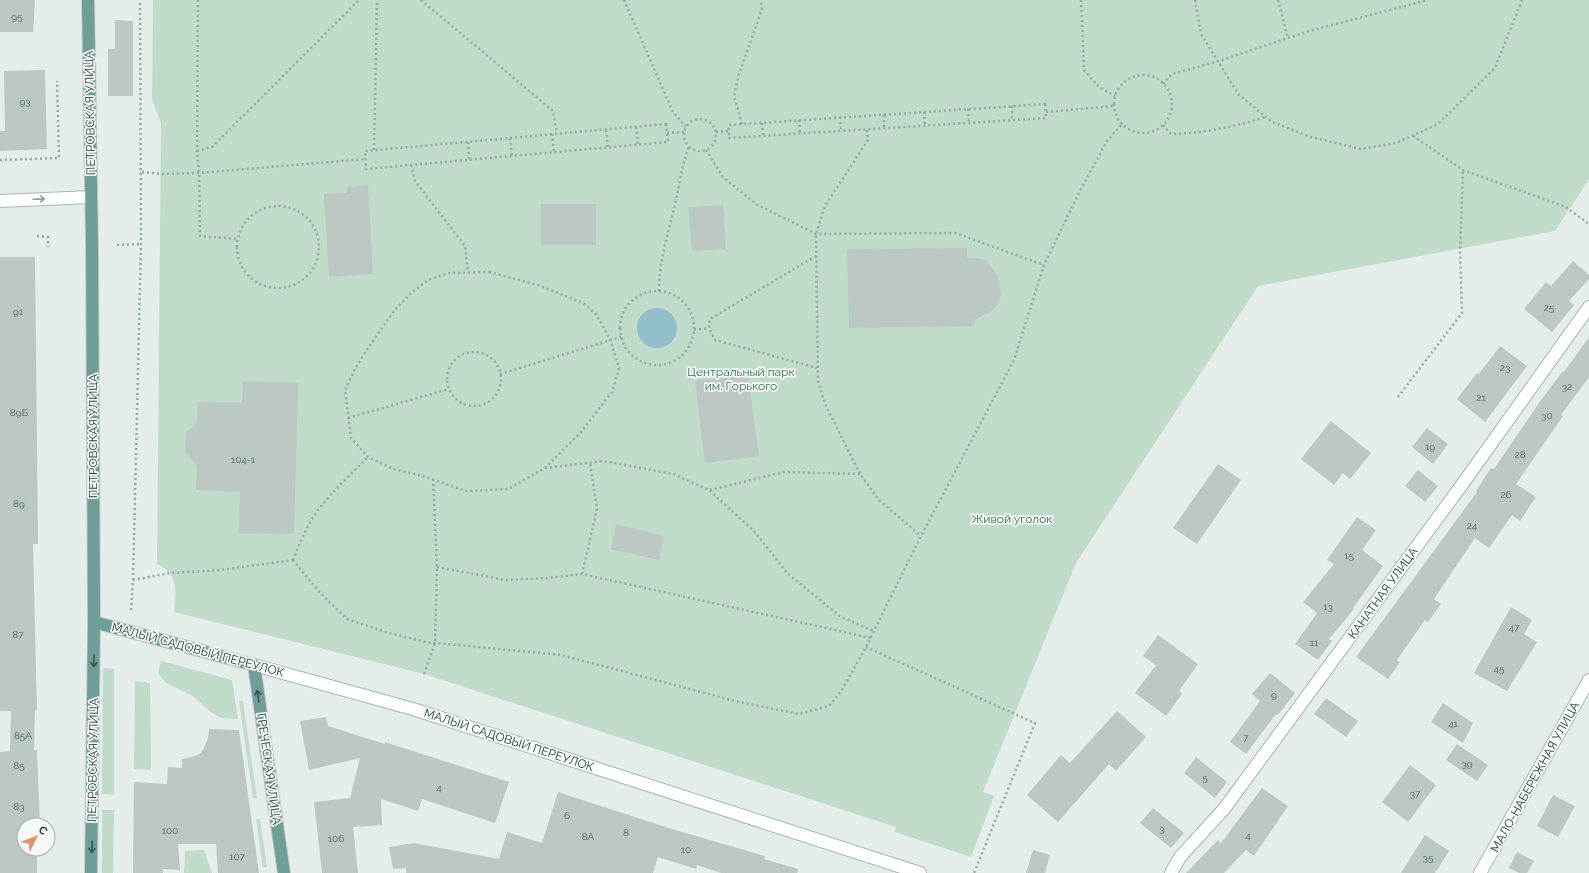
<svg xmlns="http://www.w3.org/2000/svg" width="1589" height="873" viewBox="0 0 1589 873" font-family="Raleway,sans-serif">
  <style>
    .green { fill: #c0dbca }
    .water { fill: #93becc }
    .building { fill: #bac7c3 }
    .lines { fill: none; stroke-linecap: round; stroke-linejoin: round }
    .minor-casing { stroke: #a8b5b1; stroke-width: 14 }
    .major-casing { stroke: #c2c9c8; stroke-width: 14 }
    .path { stroke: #89ada5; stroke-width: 2.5; stroke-dasharray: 2 3; stroke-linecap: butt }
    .minor { stroke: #fff; stroke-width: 12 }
    .major { stroke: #6e9e96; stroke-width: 12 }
    .oneway { stroke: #929e9c }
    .oneway2 { stroke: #385550 }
    .labels { text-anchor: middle; stroke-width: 3.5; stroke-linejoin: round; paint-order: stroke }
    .number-label { font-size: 10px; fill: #4b605c }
    .street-label { font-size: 12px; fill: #263d39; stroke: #f5f9f8 }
    .park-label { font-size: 12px; fill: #347050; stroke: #f5f9f8 }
  </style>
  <rect width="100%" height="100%" fill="#e5edea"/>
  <!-- green -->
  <path class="green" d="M153,0h1436v179l-34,52 -297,55 -182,277 -93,229 11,4 -23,61 -76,-25 1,-5 -472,-153 -250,-62c2,-21 5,-38 -17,-48l4,-440 -9,-25z
    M161,661l71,19 6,39 -17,-1 -13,-8 -15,-14 -27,-13 -8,-10z
    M103,668l11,1v126l-12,-1z
    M135,681l15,2 1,87 -17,-1z
    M239,701h4l14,97h-4z
    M102,810h12l-1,63h-11z
    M256,819h4l7,48 -4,1z
    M204,850l8,23h-28l1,-22z"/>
  <!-- water -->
  <path class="water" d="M637 328a20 20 0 1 1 40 0a20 20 0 1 1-40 0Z"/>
  <!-- building -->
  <path class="building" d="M0,0h35l-2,32h-33z
    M115,20l18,1v75h-25v-47h7z
    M45,70l2,79 -47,2v-20h5l-1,-60z
    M368,185l5,89 -44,3 -5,-83 23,-1v-6z
    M541,204h55v41h-55z
    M723,205l3,44 -34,2 -4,-44z
    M967,248v10h13l8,4 10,15 3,18 -4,11 -8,7 -14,6 -1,7 -125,2 -2,-79z
    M0,257h35l3,287h-5l4,166h-2l-1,40h3l3,75h-16v24h13v24h-37v-121l10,-1 1,-40h-11z
    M1573,261l16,14v4l-20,22 5,4 -22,27 -28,-23 22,-27 5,4z
    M1589,337v40l-28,38 2,1 -47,68 20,13 -16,24 -8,-6 -23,33 -14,-10 -41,61 7,5 -13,18 -3,-2 -28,40 3,2 -12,17 -32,-22 121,-165 -1,-1 15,-23 3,1 47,-69 22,-29 1,1z
    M1500,346l27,20 -42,56 -28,-23 20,-26 2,1z
    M748,375l11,81 -54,7 -10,-82z
    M243,381l55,2 -4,151 -55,-1 1,-41 -44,-2 1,-24 -12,-14 1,-19 11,-10 1,-21 44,1z
    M1331,421l40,32 -21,26 -7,-6 -9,12 -33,-26z
    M1427,428l21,16 -15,20 -21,-17z
    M1218,464l23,16 -44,64 -24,-16z
    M1418,470l20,16 -13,16 -20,-16z
    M1357,517l19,13 -14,20 21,16 -30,42 1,1 -25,30 3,2 -14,19 -23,-16 22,-31 -14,-11 31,-38 -7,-4z
    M616,524l48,12 -5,24 -48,-11z
    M1511,607l21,13 -8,14 13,8 -30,49 -33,-18z
    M1158,635l40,29 -19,27 3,3 -16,22 -31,-23 21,-28 -13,-9z
    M1270,673l25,20 -17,22 -2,-1 -30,40 -16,-12 30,-41 -8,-7z
    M1326,698l32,23 -12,16 -32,-23z
    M1443,703l30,20 -10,20 -32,-21z
    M1117,711l29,26 -30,34 -7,-7 -51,58 -31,-27 34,-40 9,8z
    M326,717l2,9 57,18v-2l124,40 -14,41 -73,-24 -4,12 -37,-12 1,26 -29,2 5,46h-36l-8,-71 36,-4 10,-40 -51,12 -9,-49z
    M209,729l30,1 20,143h-41l-2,-29h-38l2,26 -17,-1v4h-30l1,-91 33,2 1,-17 14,1v-9l10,-2 8,-3 4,-6 4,-10z
    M1457,744l31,21 -11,16 -31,-21z
    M1196,757l31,25 -12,16 -31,-25z
    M1410,765l26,20 -28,37 -26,-20z
    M1262,788l26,18 -34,50 -8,-6 -22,23h-38l32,-33 3,3z
    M558,792l117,38 90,26 -1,3 34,10 -1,4h-76l-24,-8 -1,4 -38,-12 -5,16h-247v-5l-13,1 -4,-22 25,-4 85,16 8,-27 35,11z
    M1553,795l22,11 -17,31 -21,-11z
    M1153,808l31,25 -13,15 -31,-25z
    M1425,835l24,16 -14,22h-34z
    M1033,850l17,5 -5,18h-19z
    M1517,852l17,9 -7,12h-8l-10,-5z"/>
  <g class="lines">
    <!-- minor casing -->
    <g class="minor-casing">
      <path id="minor" d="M0,201l91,-4
        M254,665l159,44 507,164
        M1171,873l9,-16 44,-48 237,-323 128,-179
        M1480,873l109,-193"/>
    </g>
    <!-- major casing -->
    <g class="major-casing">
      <path id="major" d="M88,0l4,245 2,377 -3,251
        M94,622l160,43 30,208"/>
    </g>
    <!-- path -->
    <path class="path" d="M198,0l-1,151 2,22 1,63 37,3
      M421,0l132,111 4,23
      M624,0l49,112 13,15
      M1081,0l3,70 15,17 16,9
      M1195,0l6,34 38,61 33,27 39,15 50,12 35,-6 42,-19 57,-56 27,-68
      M1278,0l10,38
      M1114 104a29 29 0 1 1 58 0a29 29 0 1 1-58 0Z
      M1163,84l9,-10 47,-13 90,-30 119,-31
      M1045,104l1,14 -317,20v-13z
      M1012,106v14
      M968,109l1,14
      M924,112l1,14
      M1046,112l68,-6
      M884,115v13
      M840,117l1,14
      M684 135a16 16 0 1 1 32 0a16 16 0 1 1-32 0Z
      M799,120l1,14
      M762,123l1,13
      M666,124l2,18 -302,27 -1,-18z
      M742,124l-8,-28 5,-22 23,-65 -1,-9
      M1163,125l8,9c33,-1 63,-7 94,-17
      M636,127l2,18
      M606,130l2,18
      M867,130l1,10 -43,66 -9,28 2,147 7,23 35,70 19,26 42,36
      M716,132l13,-1
      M667,133l17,-1
      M552,134l2,18
      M1413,136l50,34 103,37 23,17
      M510,138l2,18
      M468,142l1,18
      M374,150l3,-150
      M706,150l17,27 33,27 60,30 139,-1 89,32
      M197,151l15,-4 147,-147
      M0,160l59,-2 -2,-77
      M411,165l4,16 50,65 3,27
      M142,172l19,2 38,-1 167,-14
      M237 247a41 41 0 1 1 82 0a41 41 0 1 1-82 0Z
      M37,236l11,1v10
      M117,245l24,-1
      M816,256l-106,63 -1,9 6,12 102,28
      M489,272l49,13 45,18 13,11 15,27 8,28 -7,23 -31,40 -36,36 -37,21 -42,2 -43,-15 -30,-7 -25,-12 -17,-19 -6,-48 11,-23 10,-16 28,-40 18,-19 16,-12 20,-7z
      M659,291c0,-31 10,-60 17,-91 4,-18 6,-36 13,-53
      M620 328a37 37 0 1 1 74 0a37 37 0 1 1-74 0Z
      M694,330l15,-2
      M447 379a27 27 0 1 1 54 0a27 27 0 1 1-54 0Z
      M500,374l121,-37
      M1398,397l64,-84 -2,-60 3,-83
      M348,418l101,-29
      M545,468l59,-7 69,13 36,16 44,40 35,44 53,43 33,14
      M710,490l74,-18 76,2
      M293,560l27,33 27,26 42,14 37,9 135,13 174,46 64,13 30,-8 13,-16 24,-43 55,-111 93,-176 30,-95 36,-74 27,-50 15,-17
      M293,560c7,-17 14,-35 25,-50 15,-19 33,-36 50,-53
      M437,567l69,13 41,-2 35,-4 289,64
      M582,574l15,-65 -7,-46
      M133,580l8,-336 -1,-244
      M131,610l2,-30 37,-7 51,-3 72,-10
      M866,647l169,76 -61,150
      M424,674l11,-31 2,-76 -4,-88"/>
    <!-- minor -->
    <use href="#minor" class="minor"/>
    <!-- major -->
    <use href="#major" class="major"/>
  </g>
  <!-- one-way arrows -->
  <defs><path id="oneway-shaft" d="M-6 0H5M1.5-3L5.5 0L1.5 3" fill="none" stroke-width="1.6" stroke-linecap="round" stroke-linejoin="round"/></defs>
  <use class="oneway" href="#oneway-shaft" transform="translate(39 199) rotate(-2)"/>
  <g class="oneway2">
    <use href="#oneway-shaft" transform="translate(94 661) rotate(91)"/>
    <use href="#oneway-shaft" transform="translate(258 696) rotate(-98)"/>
    <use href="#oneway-shaft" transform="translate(92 847) rotate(91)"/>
  </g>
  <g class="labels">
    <!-- number labels -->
    <g class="number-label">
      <text x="17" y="20">95</text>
      <text x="25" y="105">93</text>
      <text x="1549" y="311">25</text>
      <text x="18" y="315">91</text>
      <text x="1505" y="371">23</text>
      <text x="1567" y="390">32</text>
      <text x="1481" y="401">21</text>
      <text x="19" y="416">89Б</text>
      <text x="1547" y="419">30</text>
      <text x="1430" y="450">19</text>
      <text x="1520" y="458">28</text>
      <text x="243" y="463">104-1</text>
      <text x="1506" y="498">26</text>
      <text x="19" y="507">89</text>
      <text x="1472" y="529">24</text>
      <text x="1349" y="559">15</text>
      <text x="1328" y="610">13</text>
      <text x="1514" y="631">47</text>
      <text x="18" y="638">87</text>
      <text x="1314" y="646">11</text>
      <text x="1499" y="672">45</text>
      <text x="1274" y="698">9</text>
      <text x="1453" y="727">41</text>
      <text x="23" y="739">85А</text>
      <text x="1246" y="741">7</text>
      <text x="1467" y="767">39</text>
      <text x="19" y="769">85</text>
      <text x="1205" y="781">5</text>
      <text x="439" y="791">4</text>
      <text x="1415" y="797">37</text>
      <text x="19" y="810">83</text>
      <text x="567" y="819">6</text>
      <text x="1162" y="832">3</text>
      <text x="170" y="834">100</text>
      <text x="626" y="836">8</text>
      <text x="1248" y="839">4</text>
      <text x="588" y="840">8А</text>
      <text x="336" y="842">106</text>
      <text x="686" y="853">10</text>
      <text x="237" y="860">107</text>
      <text x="1428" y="861">35</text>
    </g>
    <!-- street labels -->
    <g class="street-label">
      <text transform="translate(90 113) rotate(-91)" y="4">ПЕТРОВСКАЯ УЛИЦА</text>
      <text transform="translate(93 436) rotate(-90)" y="4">ПЕТРОВСКАЯ УЛИЦА</text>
      <text transform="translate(1383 593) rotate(-54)" y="4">КАНАТНАЯ УЛИЦА</text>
      <text transform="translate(198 650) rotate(15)" y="4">МАЛЫЙ САДОВЫЙ ПЕРЕУЛОК</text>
      <text transform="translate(509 740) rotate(18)" y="4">МАЛЫЙ САДОВЫЙ ПЕРЕУЛОК</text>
      <text transform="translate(93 760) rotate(-89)" y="4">ПЕТРОВСКАЯ УЛИЦА</text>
      <text transform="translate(269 769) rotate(82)" y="4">ГРЕЧЕСКАЯ УЛИЦА</text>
      <text transform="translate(1535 777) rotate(-61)" y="4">МАЛО-НАБЕРЕЖНАЯ УЛИЦА</text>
    </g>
    <!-- park labels -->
    <g class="park-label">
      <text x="741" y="376">Центральный парк<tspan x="741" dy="14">им. Горького</tspan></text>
      <text x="1012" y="523">Живой уголок</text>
    </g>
  </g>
  <!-- north arrow -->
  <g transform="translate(36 837) rotate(47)"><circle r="19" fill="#f5f9f8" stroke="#a2aeac"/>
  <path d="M0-3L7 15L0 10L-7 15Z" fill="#e4946b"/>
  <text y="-6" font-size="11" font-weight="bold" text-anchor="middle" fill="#263d39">С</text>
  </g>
</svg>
